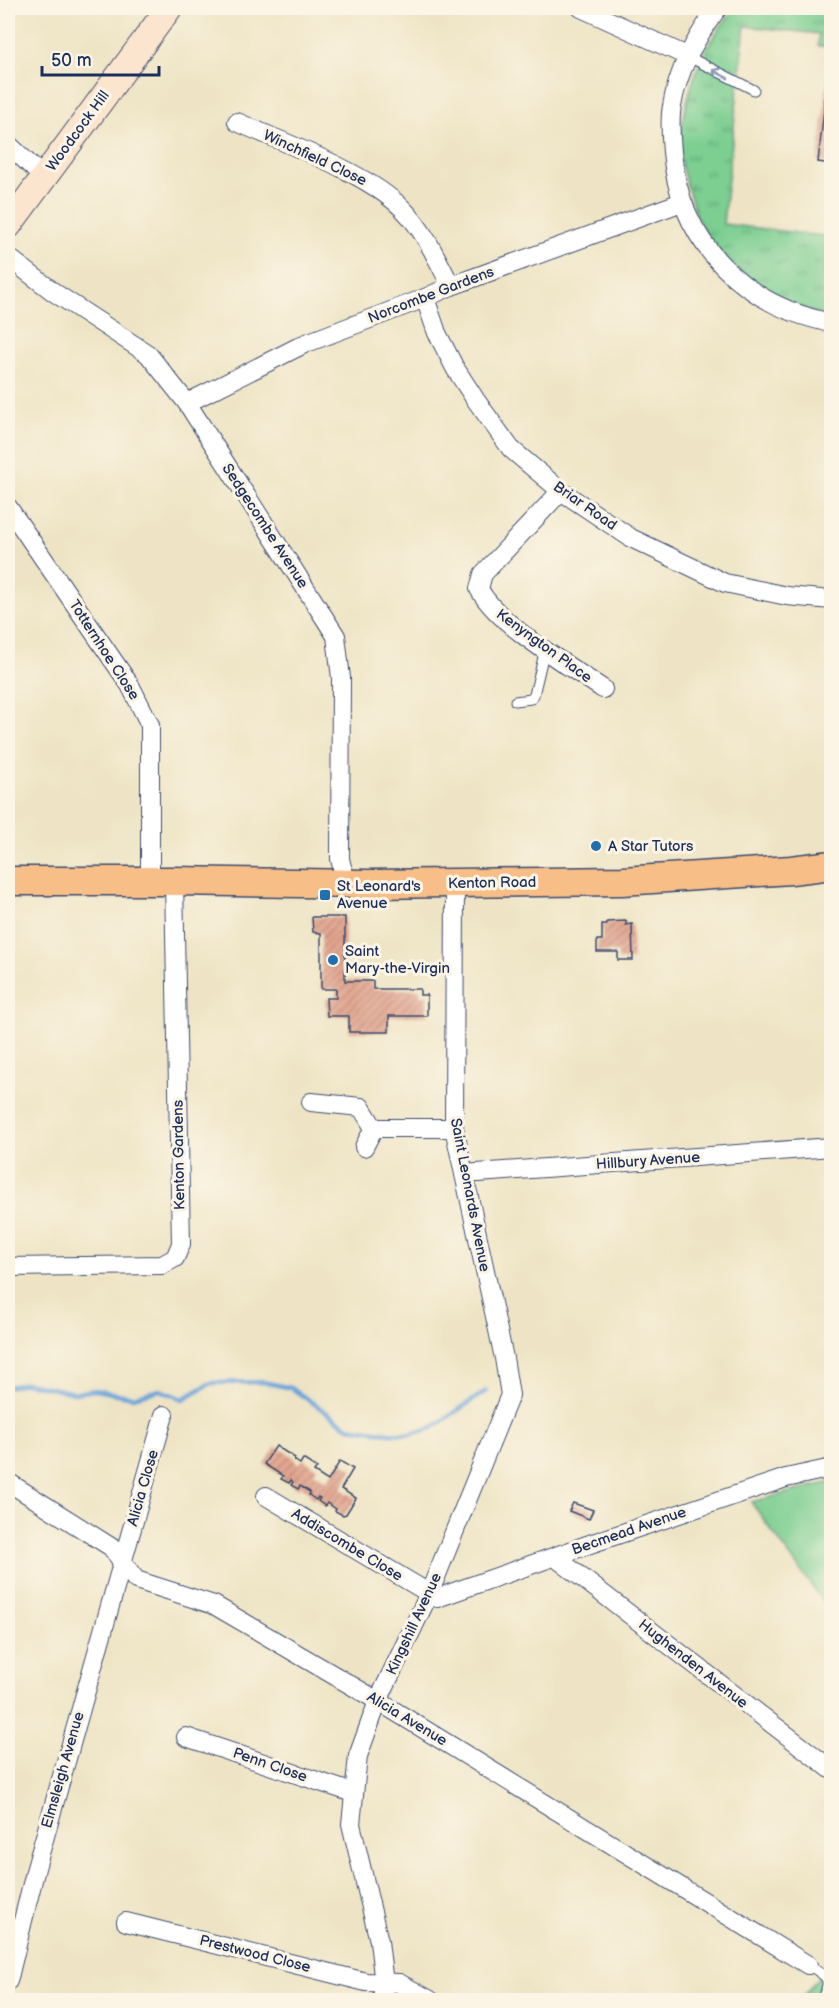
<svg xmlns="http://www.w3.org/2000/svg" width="839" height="2008" viewBox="0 0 839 2008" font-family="'Balsamiq Sans',sans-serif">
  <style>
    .grass { fill: url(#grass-tufts); stroke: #4b7e78; stroke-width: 1.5 }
    .park { fill: #7bce91; stroke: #4b7e78; stroke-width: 1.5 }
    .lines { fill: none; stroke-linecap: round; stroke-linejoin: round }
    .stream { stroke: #6ca4da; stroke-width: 4.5 }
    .building { fill: url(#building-hatch) }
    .lane-casing { stroke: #3b4a6d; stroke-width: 11 }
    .street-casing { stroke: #3b4a6d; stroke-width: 20 }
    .secondary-casing { stroke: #3b4a6d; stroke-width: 28 }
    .primary-casing { stroke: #3b4a6d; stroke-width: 31 }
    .lane { stroke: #fff; stroke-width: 9 }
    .street { stroke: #fff; stroke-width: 18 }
    .secondary { stroke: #fce5cf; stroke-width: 26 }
    .primary { stroke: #f7be88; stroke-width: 28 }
    .oneway { stroke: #8d97ae }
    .poi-dot { fill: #1f6fb2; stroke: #fcf5e5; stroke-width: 2 }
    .labels { text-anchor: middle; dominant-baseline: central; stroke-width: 6; stroke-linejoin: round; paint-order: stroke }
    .street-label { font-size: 15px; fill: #1b2f5e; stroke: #fcf5e5 }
    .poi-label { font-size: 15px; fill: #1b2f5e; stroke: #fcf5e5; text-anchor: start }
  </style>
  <defs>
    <pattern id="grass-tufts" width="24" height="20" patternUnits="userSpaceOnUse" patternTransform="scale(1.5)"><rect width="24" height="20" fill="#7bce91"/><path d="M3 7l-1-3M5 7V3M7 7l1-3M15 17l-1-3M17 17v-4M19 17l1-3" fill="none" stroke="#64a87a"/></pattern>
    <pattern id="building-hatch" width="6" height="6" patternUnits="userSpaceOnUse" patternTransform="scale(1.5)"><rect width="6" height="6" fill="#e09f88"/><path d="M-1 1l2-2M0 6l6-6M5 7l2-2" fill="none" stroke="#b58272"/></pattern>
  </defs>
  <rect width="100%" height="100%" fill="#fcf5e5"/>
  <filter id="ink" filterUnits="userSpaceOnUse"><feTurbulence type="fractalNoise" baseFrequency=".0167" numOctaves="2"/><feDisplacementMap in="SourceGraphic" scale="12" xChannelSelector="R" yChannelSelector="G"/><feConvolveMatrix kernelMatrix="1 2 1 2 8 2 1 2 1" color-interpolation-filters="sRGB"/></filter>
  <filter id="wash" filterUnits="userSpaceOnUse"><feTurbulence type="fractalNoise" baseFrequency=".008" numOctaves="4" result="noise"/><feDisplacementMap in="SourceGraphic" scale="24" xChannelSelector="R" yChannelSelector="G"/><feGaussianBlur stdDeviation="1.35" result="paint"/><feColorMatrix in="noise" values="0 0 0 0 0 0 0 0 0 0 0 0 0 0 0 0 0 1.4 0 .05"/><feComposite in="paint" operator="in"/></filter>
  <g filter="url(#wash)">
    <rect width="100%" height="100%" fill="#eee4c5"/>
    <path class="grass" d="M738,8H831V47L818,46L819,34L745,26L723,224L831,237V315C824,314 816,314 809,311C769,298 720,261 700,223C695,214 693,203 689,193C684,178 679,160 680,144C680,126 686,108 690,90C698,61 715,27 738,8Z"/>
    <g class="park">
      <polygon points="831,1482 832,1482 831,1613 751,1502"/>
      <polygon points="831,1961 831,2000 800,2000"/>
    </g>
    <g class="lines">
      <polyline class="stream" points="8,1387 26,1383 75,1393 95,1390 133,1397 160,1390 183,1399 211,1383 263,1382 291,1388 348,1427 389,1433 410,1434 432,1428 486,1391"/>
    </g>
    <g id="blocks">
      <g class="building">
        <polygon points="830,57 832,57 832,164 818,162"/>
        <polygon points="312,917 345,917 345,981 373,981 373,989 420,989 420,995 427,995 427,1016 389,1016 389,1032 349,1032 349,1016 327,1016 326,998 336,998 336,989 321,989 321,933 313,932"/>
        <polygon points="626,921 626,925 632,924 633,960 618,960 618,952 597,952 597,940 602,940 602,925 607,925 607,922"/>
        <polygon points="276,1446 295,1458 294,1460 300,1464 303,1459 317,1468 314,1472 328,1481 340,1461 353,1469 341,1489 356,1498 346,1514 343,1515 335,1511 336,1509 327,1503 325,1506 318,1501 320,1498 318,1497 316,1500 309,1495 310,1492 300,1486 298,1489 291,1485 293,1482 291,1480 289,1483 281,1479 283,1476 264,1464"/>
        <polygon points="573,1503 593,1510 589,1519 569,1511"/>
      </g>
    </g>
  </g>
  <g filter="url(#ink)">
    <use href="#blocks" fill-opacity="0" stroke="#3b4a6d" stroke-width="1.5"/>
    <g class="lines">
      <g class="lane-casing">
        <g id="lane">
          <polyline points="687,56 754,90"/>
          <polyline points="515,701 531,699 534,695 545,649"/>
          <path d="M808,1965C827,1977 833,1978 821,2000"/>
        </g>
      </g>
      <g class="street-casing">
        <g id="street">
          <polyline points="581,8 687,56"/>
          <path d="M718,8C696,37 678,69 672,106C669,121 671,137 672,152C680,243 744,306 832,323"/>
          <path d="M237,122C286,144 365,171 403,209C424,230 437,259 451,286"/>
          <polyline points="8,144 44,178"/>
          <polyline points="8,257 55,293 148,354 187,403 336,636 341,678 340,859 346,883"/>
          <polyline points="425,298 437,333 455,368 475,399 511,449 561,491 631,538 725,583 787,596 832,600"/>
          <polyline points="187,403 304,344 425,298 451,286 682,202"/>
          <path d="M561,491L483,574L479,589C499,626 568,665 603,689"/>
          <polyline points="8,507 130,685 150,725 150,881"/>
          <polyline points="311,1102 361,1107 374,1128 364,1147"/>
          <polyline points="374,1128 454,1128"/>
          <polyline points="464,1174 832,1147"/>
          <polyline points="8,1267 162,1265 175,1258 181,1244 174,881"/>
          <polyline points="8,1482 111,1547 136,1580 214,1605 378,1701 808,1965"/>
          <polyline points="266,1496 437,1598 587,1545 786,1478 832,1468"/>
          <polyline points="555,1557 832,1770"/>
          <polyline points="186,1737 353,1793"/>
          <polyline points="126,1922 366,1982 399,1983 430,2000"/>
          <polyline points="8,1981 36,1868 164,1415"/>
          <polyline points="382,2000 384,1984 379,1941 351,1824 358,1756 378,1701 429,1594 510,1395 504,1358 454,1128 455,884"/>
        </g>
      </g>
      <g class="secondary-casing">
        <polyline id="secondary" points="8,226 169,8"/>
      </g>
      <g class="primary-casing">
        <polyline id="primary" points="8,881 174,881 368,884 622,881 791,870 832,865"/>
      </g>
      <use href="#lane" class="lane"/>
      <use href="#street" class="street"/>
      <use href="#secondary" class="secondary"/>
      <use href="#primary" class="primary"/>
    </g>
    <defs><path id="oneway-shaft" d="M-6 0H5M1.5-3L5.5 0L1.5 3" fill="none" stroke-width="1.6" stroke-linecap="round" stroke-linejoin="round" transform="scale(1.5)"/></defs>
    <use class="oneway" href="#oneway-shaft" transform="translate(720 74) rotate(-152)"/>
  </g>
  <g class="poi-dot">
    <circle cx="596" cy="846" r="6"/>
    <rect x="319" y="889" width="12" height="12" rx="3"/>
    <circle cx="333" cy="960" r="6"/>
  </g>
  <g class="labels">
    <g class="street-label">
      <text transform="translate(78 131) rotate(-54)">Woodcock Hill</text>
      <text transform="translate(315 158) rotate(25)">Winchfield Close</text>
      <text transform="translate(431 295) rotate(-21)">Norcombe Gardens</text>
      <text transform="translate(585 506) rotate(35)">Briar Road</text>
      <text transform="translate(265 526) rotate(57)">Sedgecombe Avenue</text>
      <text transform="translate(544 646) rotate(36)">Kenyngton Place</text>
      <text transform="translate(104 650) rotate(57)">Totternhoe Close</text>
      <text transform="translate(492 883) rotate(-1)">Kenton Road</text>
      <text transform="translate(179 1155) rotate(-91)">Kenton Gardens</text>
      <text transform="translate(648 1161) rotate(-4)">Hillbury Avenue</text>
      <text transform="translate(470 1195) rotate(79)">Saint Leonards Avenue</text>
      <text transform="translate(143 1488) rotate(-74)">Alicia Close</text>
      <text transform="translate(629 1531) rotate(-19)">Becmead Avenue</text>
      <text transform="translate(347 1545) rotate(31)">Addiscombe Close</text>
      <text transform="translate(414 1624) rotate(-65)">Kingshill Avenue</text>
      <text transform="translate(693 1664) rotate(38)">Hughenden Avenue</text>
      <text transform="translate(407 1719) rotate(31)">Alicia Avenue</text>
      <text transform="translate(270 1765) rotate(19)">Penn Close</text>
      <text transform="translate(63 1770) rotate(-74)">Elmsleigh Avenue</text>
      <text transform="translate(255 1954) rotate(14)">Prestwood Close</text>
    </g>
    <g class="poi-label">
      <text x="608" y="846">A Star Tutors</text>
      <text x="337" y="886">St Leonard's<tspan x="337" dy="17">Avenue</tspan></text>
      <text x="345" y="951">Saint<tspan x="345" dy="17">Mary-the-Virgin</tspan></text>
    </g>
  </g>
  <rect width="839" height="2008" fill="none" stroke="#fcf5e5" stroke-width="30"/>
  <path d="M42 66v9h117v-9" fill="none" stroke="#1b2f5e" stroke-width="3"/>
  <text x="51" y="66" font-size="18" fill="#1b2f5e" stroke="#fcf5e5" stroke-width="4.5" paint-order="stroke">50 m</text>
</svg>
